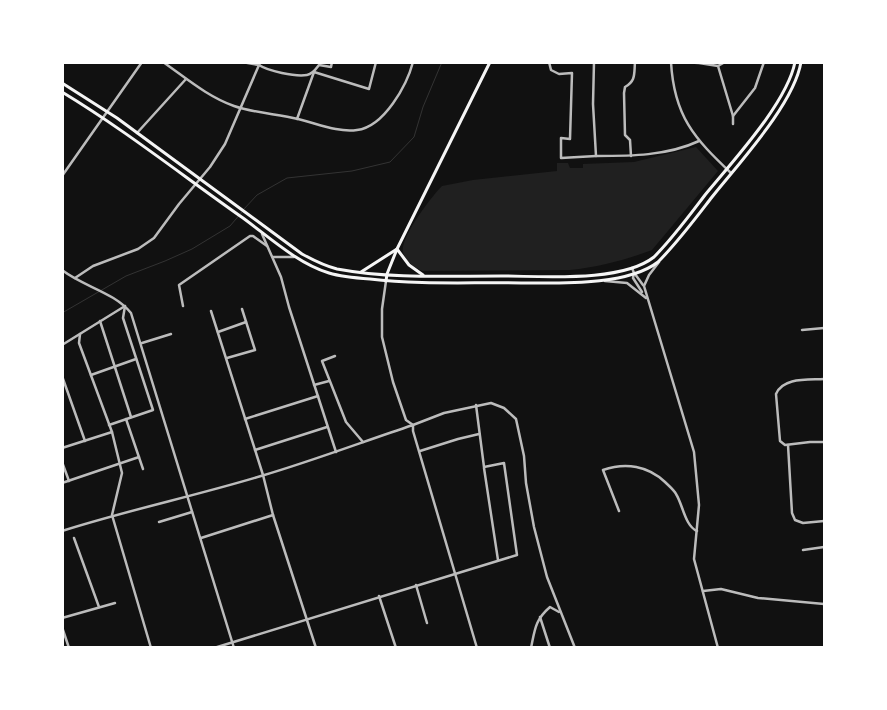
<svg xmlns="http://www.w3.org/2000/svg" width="887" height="710" viewBox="0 0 887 710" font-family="'Roboto Serif',serif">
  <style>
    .green { fill: #202020 }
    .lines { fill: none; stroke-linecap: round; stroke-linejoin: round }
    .stream { stroke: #333; stroke-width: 1 }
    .minor { stroke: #bcbcbc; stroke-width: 2.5 }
    .secondary { stroke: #f5f5f5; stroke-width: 3 }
  </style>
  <rect width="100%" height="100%" fill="#111"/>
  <path class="green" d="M696,147L718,171L652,250C626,260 598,267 570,270L422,271C414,267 406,262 403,252C400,238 431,197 442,186L473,180L557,171V163H568L570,168H583V164L634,162Z"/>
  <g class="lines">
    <g class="stream">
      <polyline points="244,209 257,195 287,178 352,171 390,162 414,137 423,107 442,62"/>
      <polyline points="62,313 126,276 165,261 192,249 230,226 242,212"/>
    </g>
    <g class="minor">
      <path d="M163,62C186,78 208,97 234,106C254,113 277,114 298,119C316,123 338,133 357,130C384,127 407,85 413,62"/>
      <polyline points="242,62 259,65 260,62"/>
      <polyline points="549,62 551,70 559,74 572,73 570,139 561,138 561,158 596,156"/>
      <path d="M594,62L593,104L596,156C630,156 667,156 699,141"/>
      <path d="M671,62C674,116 694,138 731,173"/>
      <polyline points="681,62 699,63 718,66 733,116 733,124"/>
      <polyline points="718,66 725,62"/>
      <polyline points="733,116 755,88 764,62"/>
      <polyline points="297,119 314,72 369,89 376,62"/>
      <polyline points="137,133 186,79"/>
      <path d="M631,156L630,140L625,135L624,93L625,87C636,81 634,74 635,62"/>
      <polyline points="62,176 142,62"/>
      <polyline points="262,234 281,277 289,307 336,452"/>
      <polyline points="273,257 294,257"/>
      <polyline points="659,262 649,275 644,286 694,452 699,505 694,559 718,648"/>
      <polyline points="632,268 634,273 633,278 642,292"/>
      <path d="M62,270C84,287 114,292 131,313L234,648"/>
      <polyline points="635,274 643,285"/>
      <path d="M75,278L93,266L138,249L154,238L179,204L210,167L225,144L259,65C268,71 295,77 307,75C313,74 316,69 319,65L331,67L332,62"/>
      <polyline points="386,281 382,309 382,337 393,382 406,420 413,425 444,413 491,403 504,408 516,419 524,456 526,483 534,527 547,577 575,648"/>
      <polyline points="605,281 627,283 646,298"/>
      <polyline points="183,306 179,285 250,236 253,236 267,246"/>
      <polyline points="211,311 263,475 273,515 316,648"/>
      <polyline points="100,321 131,417"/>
      <polyline points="802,330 824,328"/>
      <polyline points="218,332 246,322"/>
      <polyline points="80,334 79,343 112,432 122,473 112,515 151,648"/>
      <polyline points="142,343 171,334"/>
      <polyline points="62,345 125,306"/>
      <polyline points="335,356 322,361 346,422 363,442"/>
      <polyline points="227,358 255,350 242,309"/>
      <polyline points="91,375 136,359"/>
      <polyline points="62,376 85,441"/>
      <path d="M824,379C808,380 783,377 776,394L780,441L785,445L810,442H824"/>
      <polyline points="314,385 329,381"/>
      <polyline points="126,419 143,469"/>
      <polyline points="245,419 318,396"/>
      <polyline points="109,425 153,410 123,318 125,306"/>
      <polyline points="788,445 792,513 795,520 803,523 824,521"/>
      <polyline points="62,448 112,432"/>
      <polyline points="255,450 327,427"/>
      <polyline points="420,451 458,439 479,434"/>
      <polyline points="62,462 69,481"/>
      <polyline points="484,468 498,560"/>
      <polyline points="62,483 139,457"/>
      <path d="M619,511L603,470C626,462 648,466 665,482C669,486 674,490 676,494C683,505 685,526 697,531"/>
      <polyline points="159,522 192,512"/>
      <path d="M62,531C128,510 195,496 261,476C312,461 362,442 413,425V431L477,648"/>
      <polyline points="74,538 99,607"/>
      <polyline points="201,538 273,515"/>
      <polyline points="803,550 824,547"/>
      <polyline points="416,585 427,623"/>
      <polyline points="703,591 721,589 758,598 824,604"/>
      <polyline points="379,596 396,648"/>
      <polyline points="540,617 550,648"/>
      <polyline points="62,618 115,603"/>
      <polyline points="62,627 69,648"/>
      <polyline points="214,648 517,555 504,463 484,467 476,405"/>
      <path d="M531,648C535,629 535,620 550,607L559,612"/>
    </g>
    <g class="secondary">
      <path d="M62,83L117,118L302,254C313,260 325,266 337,269C391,279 446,276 501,276C542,276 621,283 654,257C673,238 689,216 705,195C732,162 787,103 795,62"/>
      <path d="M62,92C125,130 183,176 243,218C269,237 297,263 329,273C342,277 356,278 370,279C420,285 471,282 521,283C559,283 627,286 658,262C678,242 695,219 712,197C739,163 794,104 801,62"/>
      <polyline points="361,272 397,249 409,265 423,275"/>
      <polyline points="386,281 387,274 397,249 490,62"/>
    </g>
  </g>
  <rect width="887" height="710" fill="none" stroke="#ffffff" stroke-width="128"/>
</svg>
